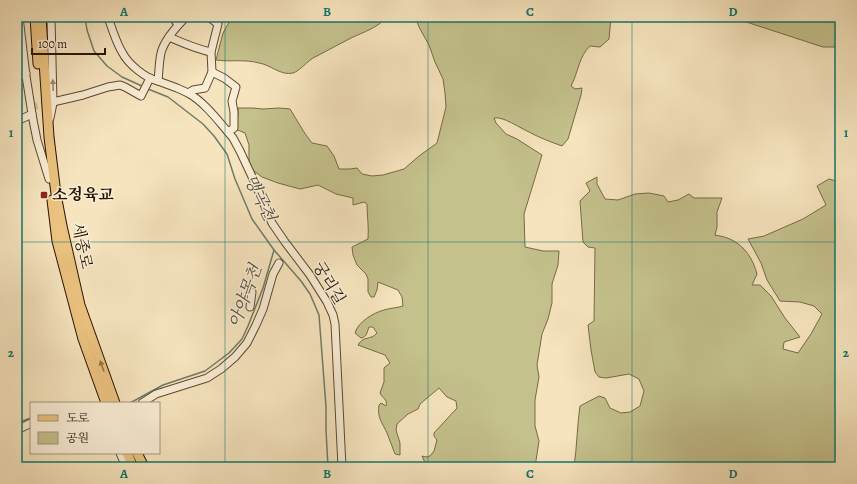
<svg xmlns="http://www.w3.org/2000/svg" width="857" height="484" viewBox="0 0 857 484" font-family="Alegreya,'Noto Serif KR',serif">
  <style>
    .green { fill: #c4c18c; stroke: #766a46 }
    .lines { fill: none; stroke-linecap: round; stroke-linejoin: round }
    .stream { stroke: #6e7b68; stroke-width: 1.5 }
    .minor-tunnel { stroke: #d7c5a2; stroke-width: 7; stroke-dasharray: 7 3.5; stroke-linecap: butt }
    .minor-casing { stroke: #5b4830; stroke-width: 9 }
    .major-casing { stroke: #271401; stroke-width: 11 }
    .minor { stroke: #f9edd5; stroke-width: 7 }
    .major { stroke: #ebc27f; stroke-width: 9 }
    .oneway { fill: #9a8b76 }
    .oneway2 { fill: #937446 }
    .grid { fill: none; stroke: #0f766e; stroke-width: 1; stroke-opacity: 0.55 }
    .poi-dot { fill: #8f2418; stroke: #f9edd5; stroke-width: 1.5 }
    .labels { text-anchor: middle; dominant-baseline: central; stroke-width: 3; stroke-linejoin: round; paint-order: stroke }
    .poi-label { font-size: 16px; font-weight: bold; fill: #271401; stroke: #f9edd5; text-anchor: start }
    .street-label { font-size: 16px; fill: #271401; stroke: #f9edd5 }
    .water-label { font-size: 17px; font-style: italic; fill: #50503d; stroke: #f9edd5 }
    .neatline { fill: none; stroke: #0f766e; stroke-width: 1.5 }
    .grid-label { font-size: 13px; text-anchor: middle; font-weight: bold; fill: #0f766e }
  </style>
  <rect width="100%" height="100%" fill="#f6e4be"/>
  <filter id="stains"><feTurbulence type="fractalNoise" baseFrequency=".005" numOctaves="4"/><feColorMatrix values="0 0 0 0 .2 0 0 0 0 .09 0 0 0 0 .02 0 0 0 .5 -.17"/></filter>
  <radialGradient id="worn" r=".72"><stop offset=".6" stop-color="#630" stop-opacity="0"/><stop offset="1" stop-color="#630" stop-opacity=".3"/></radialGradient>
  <g class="green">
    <path d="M232,17H387C377,28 364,32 351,38C339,44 327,51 315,57C308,60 300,71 293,73C281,76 271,65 259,63C245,59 230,62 216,60L223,33Z"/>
    <path d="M415,17H611L609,39L600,47L590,46C579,56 578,73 571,86L575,89L582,88L581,95L568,139L562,146C551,142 540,138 529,132C520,128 503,116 494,118L496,123L506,134L517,139L542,155L524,214L525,247L543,251H559L558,265L552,284V303L548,319L542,334L537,365L539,377L535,400V426L539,441L535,467H427L422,456L426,457L430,456L434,451L437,440L434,436V433L457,408L456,401L447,397L439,388L420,404L418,409L408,414L397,424L396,430L400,443V455L395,454C392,447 390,440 387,433C382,422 377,418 379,405L381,403L386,406C388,399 382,398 380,393L384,382V368L390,363L385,355L358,345C364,335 370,341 377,333L373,327H369C367,332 367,337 361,338L355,333C358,322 373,313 384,310C390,308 397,308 403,306L402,297L398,290L378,282L377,290L374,297H371L368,292V279L366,274L357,265L353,255L352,247L368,239C369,227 367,216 367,204L364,202L353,205V198L336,194L318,185L300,189L278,183L262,177L254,171L249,165V145L245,133L235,129L238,115V108H253L263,109L279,108L290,109C297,120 303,132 312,143L327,146L334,156L339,169H350L357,168L362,174L372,176L383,175L404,169L419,156L437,143L446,107L445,93L443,79L435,62L429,45L420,29Z"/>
    <polygon points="734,17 839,17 840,20 840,47 823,47 734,18"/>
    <path d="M597,177V184L605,199L618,200L635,194L649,193L664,196L668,202L678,200L689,194L694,198H722L717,212V227L715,235C720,236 726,237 730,239C745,246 753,259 757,274L752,285H760L771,296L785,318L800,337L784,342L783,349L798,353L811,334L822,314L814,306L800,302L780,301L767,280L761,263L748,239L764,236L803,219L826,205L817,186L829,179L840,182V467H797L796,463L789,464L787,467H574C577,447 577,426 580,406L599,396L605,398L610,408L621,413L630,412L640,406L644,391L639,379L629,374L606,378L599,377L595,372L591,350L588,325L594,321L595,248L588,247L583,242L580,201L590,191L586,183Z"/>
  </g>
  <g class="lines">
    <g class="stream">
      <polyline points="85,17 87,30 94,51 107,66 122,77 142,86"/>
      <polyline points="148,89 168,97 203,124 214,136 227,154 235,179 252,219 274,250 301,281 310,294 319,315 326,407 326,430 328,467"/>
      <polyline points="130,403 163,385 205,371 229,353 242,339 248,326 263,288 274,250"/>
      <polyline points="17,423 31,418"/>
    </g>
    <polyline class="minor-tunnel" points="31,107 51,103"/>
    <g class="minor-casing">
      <g id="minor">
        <polyline points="19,17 26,76 33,120 37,140 49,179"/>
        <path d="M108,17C112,29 116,42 122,52C128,64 145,78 158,81C159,72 159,62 161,53C164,41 177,26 186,17"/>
        <polyline points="173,17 178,25"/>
        <path d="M169,37C183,43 196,49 211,52"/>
        <polyline points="17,77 26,73"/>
        <polyline points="158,81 177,88 188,93 193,90 205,88 212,72 211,52 218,24 210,18 210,17"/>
        <path d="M188,93C204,102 216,118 228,132L234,128V112L232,101L236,87L224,78L212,72"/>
        <polyline points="53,102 83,95 108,87 120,85 125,87 141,96 150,78"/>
        <polyline points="50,118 53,103 51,17"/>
        <polyline points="17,121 32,114"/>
        <polyline points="228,132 233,138 240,151 255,183 272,223 285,242 310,275 327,302 333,315 335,324 342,467"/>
        <polyline points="250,307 252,292"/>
        <polyline points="142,403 156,394 207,378 221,369 235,357 247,343 256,325 263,309 273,274 279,263"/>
        <polyline points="17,430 31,423"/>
        <polyline points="120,453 126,467"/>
      </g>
    </g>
    <g class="major-casing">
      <g id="major">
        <polyline points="35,17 38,64"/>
        <polyline points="41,17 49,137 56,194 62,226 80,305 115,403"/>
        <polyline points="52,200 57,241 83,339 106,403"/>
        <polyline points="127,453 133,467"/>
        <polyline points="137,453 144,467"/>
      </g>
    </g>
    <use href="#minor" class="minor"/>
    <use href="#major" class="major"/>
  </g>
  <defs><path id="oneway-solid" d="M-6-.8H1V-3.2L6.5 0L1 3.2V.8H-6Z"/></defs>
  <use class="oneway" href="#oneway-solid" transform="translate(53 85) rotate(-92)"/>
  <use class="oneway2" href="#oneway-solid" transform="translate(102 366) rotate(-110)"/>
  <path class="grid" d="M225,17V467M428,17V467M632,17V467M17,242H840"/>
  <rect class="poi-dot" x="40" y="191" width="8" height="8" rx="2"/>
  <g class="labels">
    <g class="poi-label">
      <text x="52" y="195">소정육교</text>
    </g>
    <g class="street-label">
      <text transform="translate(82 246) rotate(78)">세종로</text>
      <text transform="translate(329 283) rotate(59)">궁리길</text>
    </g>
    <g class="water-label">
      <text transform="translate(260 198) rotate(64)">맹곡천</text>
      <text transform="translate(245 296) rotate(-70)">아야목천</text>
    </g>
  </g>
  <rect width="857" height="484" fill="none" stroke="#f6e4be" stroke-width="44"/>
  <rect x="30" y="402" width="130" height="52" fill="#f9edd5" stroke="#a59680"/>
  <rect x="38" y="415" width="20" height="6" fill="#ebc27f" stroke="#a59680"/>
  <text x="66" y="422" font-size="12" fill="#271401">도로</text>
  <rect x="38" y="432" width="20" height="12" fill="#c4c18c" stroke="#a59680"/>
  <text x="66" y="442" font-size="12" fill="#271401">공원</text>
  <path d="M32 48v6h73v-6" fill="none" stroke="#271401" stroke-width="2"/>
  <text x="38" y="48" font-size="12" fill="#271401" stroke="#f9edd5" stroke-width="3" paint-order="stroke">100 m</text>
  <rect x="22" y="22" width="813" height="440" class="neatline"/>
  <g class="grid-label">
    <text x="124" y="16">A</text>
    <text x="327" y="16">B</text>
    <text x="530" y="16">C</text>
    <text x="733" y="16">D</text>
    <text x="11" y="137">1</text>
    <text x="846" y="137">1</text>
    <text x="11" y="357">2</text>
    <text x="846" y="357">2</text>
    <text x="124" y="478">A</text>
    <text x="327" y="478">B</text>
    <text x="530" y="478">C</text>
    <text x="733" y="478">D</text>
  </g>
  <rect width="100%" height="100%" filter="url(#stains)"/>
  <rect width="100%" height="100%" fill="url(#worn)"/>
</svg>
